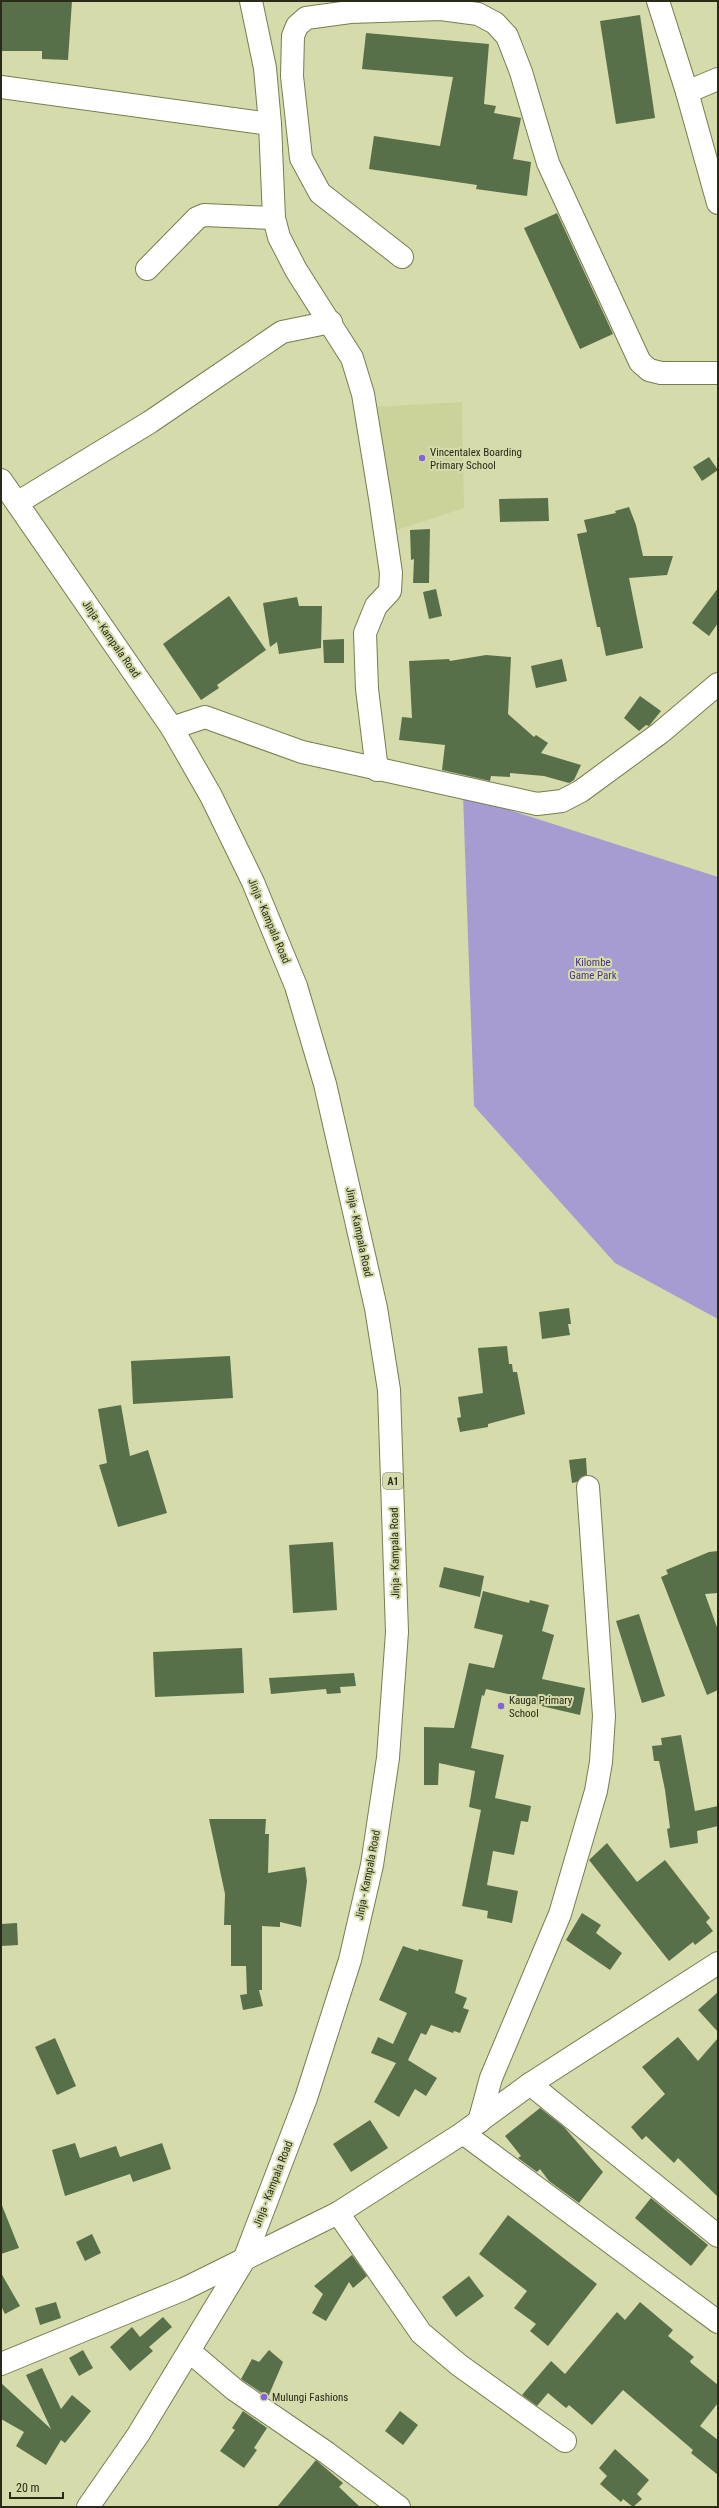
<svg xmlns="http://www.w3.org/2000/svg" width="719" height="2508" viewBox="0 0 719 2508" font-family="'Roboto Condensed',sans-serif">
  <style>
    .built { fill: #ccd39a }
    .green { fill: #a79cd1 }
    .building { fill: #587049 }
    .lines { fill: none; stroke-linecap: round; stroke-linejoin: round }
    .minor-casing { stroke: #787d50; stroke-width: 24 }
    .highway-casing { stroke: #787d50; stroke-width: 24 }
    .minor { stroke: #fff; stroke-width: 22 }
    .highway { stroke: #fff; stroke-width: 22 }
    .poi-dot { fill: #8762dd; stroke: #d5dbaa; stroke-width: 1.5 }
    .labels { text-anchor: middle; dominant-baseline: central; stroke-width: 4; stroke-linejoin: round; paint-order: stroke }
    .shield { fill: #d5dbaa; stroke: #5d6044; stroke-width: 1 }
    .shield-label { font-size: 10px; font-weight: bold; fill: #292b18 }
    .poi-label { font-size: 11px; fill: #292b18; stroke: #d5dbaa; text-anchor: start }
    .street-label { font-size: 11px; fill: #292b18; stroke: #d5dbaa }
    .park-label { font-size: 11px; fill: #4d3584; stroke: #d5dbaa }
  </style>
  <rect width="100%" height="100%" fill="#d5dbaa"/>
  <polygon class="built" points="462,402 464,508 394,531 372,407"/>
  <polygon class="green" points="463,795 718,877 718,1319 615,1263 474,1106"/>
  <g class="building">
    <polygon points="1,1 72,1 68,60 42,59 42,51 1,51"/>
    <polygon points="640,15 655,118 616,124 600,21"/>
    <polygon points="366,33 489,44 484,104 496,106 494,113 521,118 513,159 531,162 527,196 476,189 477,185 369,169 374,136 440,146 453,77 362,69"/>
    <polygon points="557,213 613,334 580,349 524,228"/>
    <polygon points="709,457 718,470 702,481 693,467"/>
    <polygon points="548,498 549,521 500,522 499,499"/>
    <polygon points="629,507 636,525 643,556 673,556 667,575 629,578 643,648 606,656 600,627 597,627 577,534 587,532 584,520 616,513 615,511"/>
    <polygon points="430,529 429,583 413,583 414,559 411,560 410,530"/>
    <polygon points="718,588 718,623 709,636 692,623"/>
    <polygon points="436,589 442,616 429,619 423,592"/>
    <polygon points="229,596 266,650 217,685 219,688 201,700 163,644"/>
    <polygon points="297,597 299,606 322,606 321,648 279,654 277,642 270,647 263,603"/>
    <polygon points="344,639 344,663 324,663 323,640"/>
    <polygon points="486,655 511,657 508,714 534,737 536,735 548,743 541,753 581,765 574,780 569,783 544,776 510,773 510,777 491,776 490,781 442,770 445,745 399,740 402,717 412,718 409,661 449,659 450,661"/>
    <polygon points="562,659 567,681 536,688 531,666"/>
    <polygon points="640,696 661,711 649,726 646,725 639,731 624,718"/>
    <polygon points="569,1308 571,1324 568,1324 570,1335 542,1339 539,1312"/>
    <polygon points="507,1346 509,1364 512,1364 513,1372 517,1372 525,1414 488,1424 488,1427 460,1432 457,1418 461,1417 458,1397 483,1393 478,1348"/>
    <polygon points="230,1356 233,1398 133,1404 131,1361"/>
    <polygon points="121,1405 130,1456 148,1450 167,1513 118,1527 99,1465 107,1463 98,1409"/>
    <polygon points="586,1458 587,1475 581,1477 577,1482 572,1483 569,1460"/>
    <polygon points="333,1542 337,1610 293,1613 289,1545"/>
    <polygon points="718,1551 718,1593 705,1594 718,1630 718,1690 707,1695 661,1577 668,1574 666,1570 709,1552"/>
    <polygon points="444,1567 484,1576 480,1597 439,1587"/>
    <polygon points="483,1591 529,1603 530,1600 549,1605 542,1631 554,1635 542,1679 585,1688 580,1715 520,1701 521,1697 486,1689 484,1696 482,1695 471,1748 504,1755 495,1798 531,1806 528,1822 521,1821 514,1855 493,1851 487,1885 518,1891 512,1923 487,1918 488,1911 462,1906 481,1810 469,1807 475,1771 439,1763 438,1785 424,1785 424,1727 454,1728 469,1663 494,1668 503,1635 474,1628"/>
    <polygon points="639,1614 665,1696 642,1703 616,1621"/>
    <polygon points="242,1648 244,1693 155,1697 153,1652"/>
    <polygon points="354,1673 356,1686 340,1687 341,1693 327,1694 326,1689 271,1694 269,1678"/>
    <polygon points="681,1735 695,1811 718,1806 718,1826 697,1831 698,1843 670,1848 667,1829 670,1828 665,1790 659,1761 654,1761 652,1746 662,1745 661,1738"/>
    <polygon points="209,1819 266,1819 265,1834 269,1834 268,1873 305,1867 307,1881 301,1927 280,1922 280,1927 262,1926 262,1990 259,1990 263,2006 243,2010 240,1995 247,1994 246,1966 231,1966 231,1925 224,1925 225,1894"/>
    <polygon points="607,1843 637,1882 665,1860 710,1918 706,1922 713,1931 695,1945 693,1942 669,1961 589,1860"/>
    <polygon points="582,1913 601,1925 596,1933 622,1953 610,1970 566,1940"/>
    <polygon points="17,1923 18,1945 1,1946 1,1924"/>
    <polygon points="403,1946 418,1951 419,1949 463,1960 455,1993 467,1998 463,2008 469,2010 460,2033 454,2031 453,2033 431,2025 426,2035 421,2033 408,2060 437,2078 426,2096 415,2089 399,2117 374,2102 396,2063 371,2053 378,2037 393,2044 407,2013 379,2000"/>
    <polygon points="718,1992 718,2032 698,2010"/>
    <polygon points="678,2037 698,2061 718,2038 718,2197 678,2158 674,2163 646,2136 642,2140 631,2127 665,2094 642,2067"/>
    <polygon points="55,2038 76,2086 57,2095 35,2047"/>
    <polygon points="540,2108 564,2127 603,2172 579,2203 549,2181 540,2169 537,2172 518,2158 521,2156 505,2136"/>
    <polygon points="370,2120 388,2148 351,2172 333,2144"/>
    <polygon points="75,2143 80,2158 116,2146 120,2157 162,2143 171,2169 133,2182 130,2174 65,2196 52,2150"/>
    <polygon points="651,2198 708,2245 691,2266 635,2218"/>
    <polygon points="1,2203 19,2248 1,2254"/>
    <polygon points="508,2215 597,2284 548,2346 530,2331 536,2324 514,2308 527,2291 479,2254"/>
    <polygon points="92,2234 101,2253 85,2261 76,2242"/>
    <polygon points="352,2255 367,2276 353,2288 349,2282 326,2321 312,2313 323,2294 314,2286"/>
    <polygon points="1,2273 20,2306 5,2314 1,2306"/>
    <polygon points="469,2276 484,2296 456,2317 442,2297"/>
    <polygon points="56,2302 61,2318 40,2325 35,2308"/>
    <polygon points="640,2302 673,2330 668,2336 694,2357 690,2361 691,2363 718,2385 718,2403 700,2426 718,2440 718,2475 691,2453 693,2450 623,2390 592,2425 569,2405 566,2408 548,2393 537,2406 522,2395 551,2361 565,2374 617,2312 625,2320"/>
    <polygon points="163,2317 172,2327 149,2347 153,2351 130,2371 110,2347 132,2327 140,2337"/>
    <polygon points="83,2350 93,2368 79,2376 69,2358"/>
    <polygon points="269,2350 283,2362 268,2397 241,2379 252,2359 259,2362"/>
    <polygon points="42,2368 61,2409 72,2395 91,2411 65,2443 61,2440 46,2465 16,2446 24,2432 1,2419 1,2383 51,2429 26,2375"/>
    <polygon points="243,2411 267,2428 254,2448 257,2450 244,2468 220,2451 235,2430 232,2428"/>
    <polygon points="400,2411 418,2425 403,2445 385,2431"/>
    <polygon points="615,2449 649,2480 637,2494 642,2499 633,2507 623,2499 621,2502 600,2484 607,2476 599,2468"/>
    <polygon points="316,2460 343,2483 339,2487 360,2507 277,2507"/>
  </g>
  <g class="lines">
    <g class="minor-casing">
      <g id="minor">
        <polyline points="251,1 265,68 270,124 274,218 279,237 296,270 352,358 363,394 380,498 391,573 390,591 376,606 365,633 367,689 377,770"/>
        <polyline points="658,1 687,92 718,203"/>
        <polyline points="1,87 270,124"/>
        <polyline points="687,92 718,79"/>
        <polyline points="402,257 320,193 301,158 292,76 293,36 297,26 306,18 350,12 441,9 478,14 495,23 507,36 521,72 548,163 640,362 649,370 661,373 718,373"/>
        <polyline points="147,269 197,218 204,215 274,218"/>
        <polyline points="17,503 150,422 282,332 331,322"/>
        <polyline points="172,728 205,717 302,752 537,804 562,801 581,791 660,733 718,684"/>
        <polyline points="530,2084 718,2236"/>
        <polyline points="479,2122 491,2078 560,1914 596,1791 601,1762 604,1716 588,1487"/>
        <polyline points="463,2133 718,2322"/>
        <polyline points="338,2213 421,2333 459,2365 565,2441"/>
        <polyline points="189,2351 235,2390 327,2453 399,2507"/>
        <polyline points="1,2364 184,2289 338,2213 463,2133 530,2084 718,1963"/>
      </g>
    </g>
    <g class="highway-casing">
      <polyline id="highway" points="1,480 172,728 211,796 253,882 296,986 325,1084 376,1308 389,1390 397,1632 388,1758 372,1865 350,1960 306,2098 244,2260 138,2435 88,2507"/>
    </g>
    <use href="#minor" class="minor"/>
    <use href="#highway" class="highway"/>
  </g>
  <g class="poi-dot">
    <circle cx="422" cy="458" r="4"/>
    <circle cx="501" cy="1706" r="4"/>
    <circle cx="264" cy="2397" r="4"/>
  </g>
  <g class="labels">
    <rect class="shield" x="383" y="1473" width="20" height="16" rx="3"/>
    <g class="shield-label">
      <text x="393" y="1481">A1</text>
    </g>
    <g class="poi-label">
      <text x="430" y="452">Vincentalex Boarding<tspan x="430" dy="13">Primary School</tspan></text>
      <text x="509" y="1700">Kauga Primary<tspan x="509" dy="13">School</tspan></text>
      <text x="272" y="2397">Mulungi Fashions</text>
    </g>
    <g class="street-label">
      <text transform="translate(111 639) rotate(55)">Jinja - Kampala Road</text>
      <text transform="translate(269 921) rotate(67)">Jinja - Kampala Road</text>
      <text transform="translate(359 1232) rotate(78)">Jinja - Kampala Road</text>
      <text transform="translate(395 1553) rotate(-91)">Jinja - Kampala Road</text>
      <text transform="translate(368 1875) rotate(-79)">Jinja - Kampala Road</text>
      <text transform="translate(273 2184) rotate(-69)">Jinja - Kampala Road</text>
    </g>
    <g class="park-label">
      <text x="593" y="962">Kilombe<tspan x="593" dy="13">Game Park</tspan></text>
    </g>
  </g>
  <rect width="719" height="2508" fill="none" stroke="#292b18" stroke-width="4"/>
  <path d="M10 2492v6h53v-6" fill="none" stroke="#292b18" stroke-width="2"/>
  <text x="16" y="2492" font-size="12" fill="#292b18" stroke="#d5dbaa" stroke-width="3" paint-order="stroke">20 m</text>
</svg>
